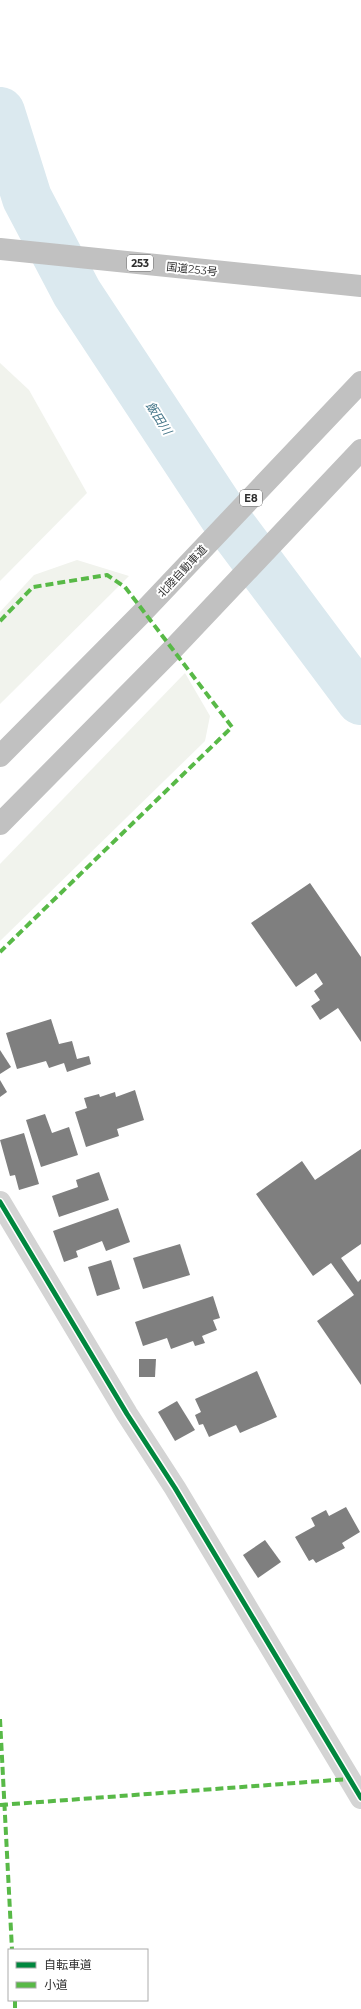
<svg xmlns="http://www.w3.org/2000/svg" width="361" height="2009" viewBox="0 0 361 2009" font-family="Montserrat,'Noto Sans JP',sans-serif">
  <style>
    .green { fill: #f1f3ed }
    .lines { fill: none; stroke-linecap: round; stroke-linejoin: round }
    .river { stroke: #dbe9ef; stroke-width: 50 }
    .building { fill: #7f7f7f }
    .minor { stroke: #d4d4d4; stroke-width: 22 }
    .highway { stroke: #c1c1c1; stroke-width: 22 }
    .quiet { stroke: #58b947; stroke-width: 4; stroke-dasharray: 8 4; stroke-linecap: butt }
    .cycleway-casing { stroke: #fff; stroke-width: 8 }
    .cycleway { stroke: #00873e; stroke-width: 5 }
    .labels { text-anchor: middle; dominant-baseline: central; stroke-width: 4; stroke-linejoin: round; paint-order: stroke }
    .shield { fill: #fff; stroke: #6d6d6d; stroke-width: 1 }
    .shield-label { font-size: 10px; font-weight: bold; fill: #2f2f2f }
    .street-label { font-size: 11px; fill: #2f2f2f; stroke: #fff }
    .water-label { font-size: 12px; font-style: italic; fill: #457689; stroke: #fff }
  </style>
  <rect width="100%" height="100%" fill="#fff"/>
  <g class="green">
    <polygon points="0,363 29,390 87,493 0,581"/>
    <polygon points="77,560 129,576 0,704 0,612 34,575"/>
    <polygon points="185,673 210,716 205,741 0,941 0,864"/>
  </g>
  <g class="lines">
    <polyline class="river" points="0,112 27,198 77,293 228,522 361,700"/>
  </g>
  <g class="building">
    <polygon points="310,883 361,957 361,1042 338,1008 320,1020 311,1006 320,1000 314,991 323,984 316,973 296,987 251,923"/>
    <polygon points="51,1019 59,1044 72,1041 77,1059 89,1056 91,1064 67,1072 64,1063 49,1068 46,1061 17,1069 6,1033"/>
    <polygon points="0,1050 11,1067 0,1074"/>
    <polygon points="0,1080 7,1092 0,1097"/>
    <polygon points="135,1090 144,1120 117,1129 119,1136 86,1147 75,1112 87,1108 84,1098 99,1094 100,1097 115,1092 116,1097"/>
    <polygon points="45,1114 52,1133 69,1127 78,1155 41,1167 26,1120"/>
    <polygon points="24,1133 39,1184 19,1190 15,1175 10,1176 0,1140"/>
    <polygon points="361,1149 361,1244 341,1258 358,1282 361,1279 361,1385 317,1321 354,1295 331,1263 313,1276 256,1194 302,1161 315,1180"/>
    <polygon points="99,1172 109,1200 59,1217 52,1196 78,1187 76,1180"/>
    <polygon points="118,1208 130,1242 106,1251 102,1241 76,1251 78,1257 64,1262 53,1231"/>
    <polygon points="180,1244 190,1275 143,1289 133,1258"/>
    <polygon points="111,1260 120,1289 97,1296 88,1267"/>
    <polygon points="213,1296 220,1318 213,1320 217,1330 202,1336 205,1343 195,1346 193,1341 171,1349 167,1338 143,1346 135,1322"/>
    <polygon points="139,1359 156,1359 155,1377 139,1377"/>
    <polygon points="257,1371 277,1417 240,1433 236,1425 209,1437 203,1424 199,1425 195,1415 201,1412 195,1399"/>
    <polygon points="177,1401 195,1430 175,1441 158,1412"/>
    <polygon points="346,1507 360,1532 342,1543 345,1548 316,1563 313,1559 309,1561 295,1537 315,1526 311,1518 326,1510 329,1516"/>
    <polygon points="265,1540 281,1562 258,1578 243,1555"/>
  </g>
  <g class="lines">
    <polyline class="minor" points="0,1202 127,1414 175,1488 361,1798"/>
    <g class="highway">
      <polyline points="0,249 361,286"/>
      <polyline points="0,756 141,614 361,382"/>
      <polyline points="0,824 170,652 361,450"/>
    </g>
    <g class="quiet">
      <polyline points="0,621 33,587 107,575 125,587 232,727 0,952"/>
      <polyline points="0,1719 12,1950"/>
      <polyline points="0,1805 349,1779"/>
      <polyline points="15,2000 15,2009"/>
    </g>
    <g class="cycleway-casing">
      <polyline id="cycleway" points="0,1202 127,1414 175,1488 361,1798"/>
    </g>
    <use href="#cycleway" class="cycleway"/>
  </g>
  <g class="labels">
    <g class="shield">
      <rect x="127" y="255" width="26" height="16" rx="3"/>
      <rect x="240" y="490" width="22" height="16" rx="3"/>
    </g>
    <g class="shield-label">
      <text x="140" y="263">253</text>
      <text x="251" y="498">E8</text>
    </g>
    <g class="street-label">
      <text transform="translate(192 269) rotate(6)">国道253号</text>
      <text transform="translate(182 571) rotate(-47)">北陸自動車道</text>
    </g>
    <g class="water-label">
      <text transform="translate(159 418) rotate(57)">飯田川</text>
    </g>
  </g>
  <rect x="8" y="1949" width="140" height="52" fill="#ffffff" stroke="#acacac"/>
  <rect x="16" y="1962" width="20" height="6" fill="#00873e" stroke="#acacac"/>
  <text x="44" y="1969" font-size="12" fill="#2f2f2f">自転車道</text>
  <rect x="16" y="1982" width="20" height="6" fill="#58b947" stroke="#acacac"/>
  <text x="44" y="1989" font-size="12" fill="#2f2f2f">小道</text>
</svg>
